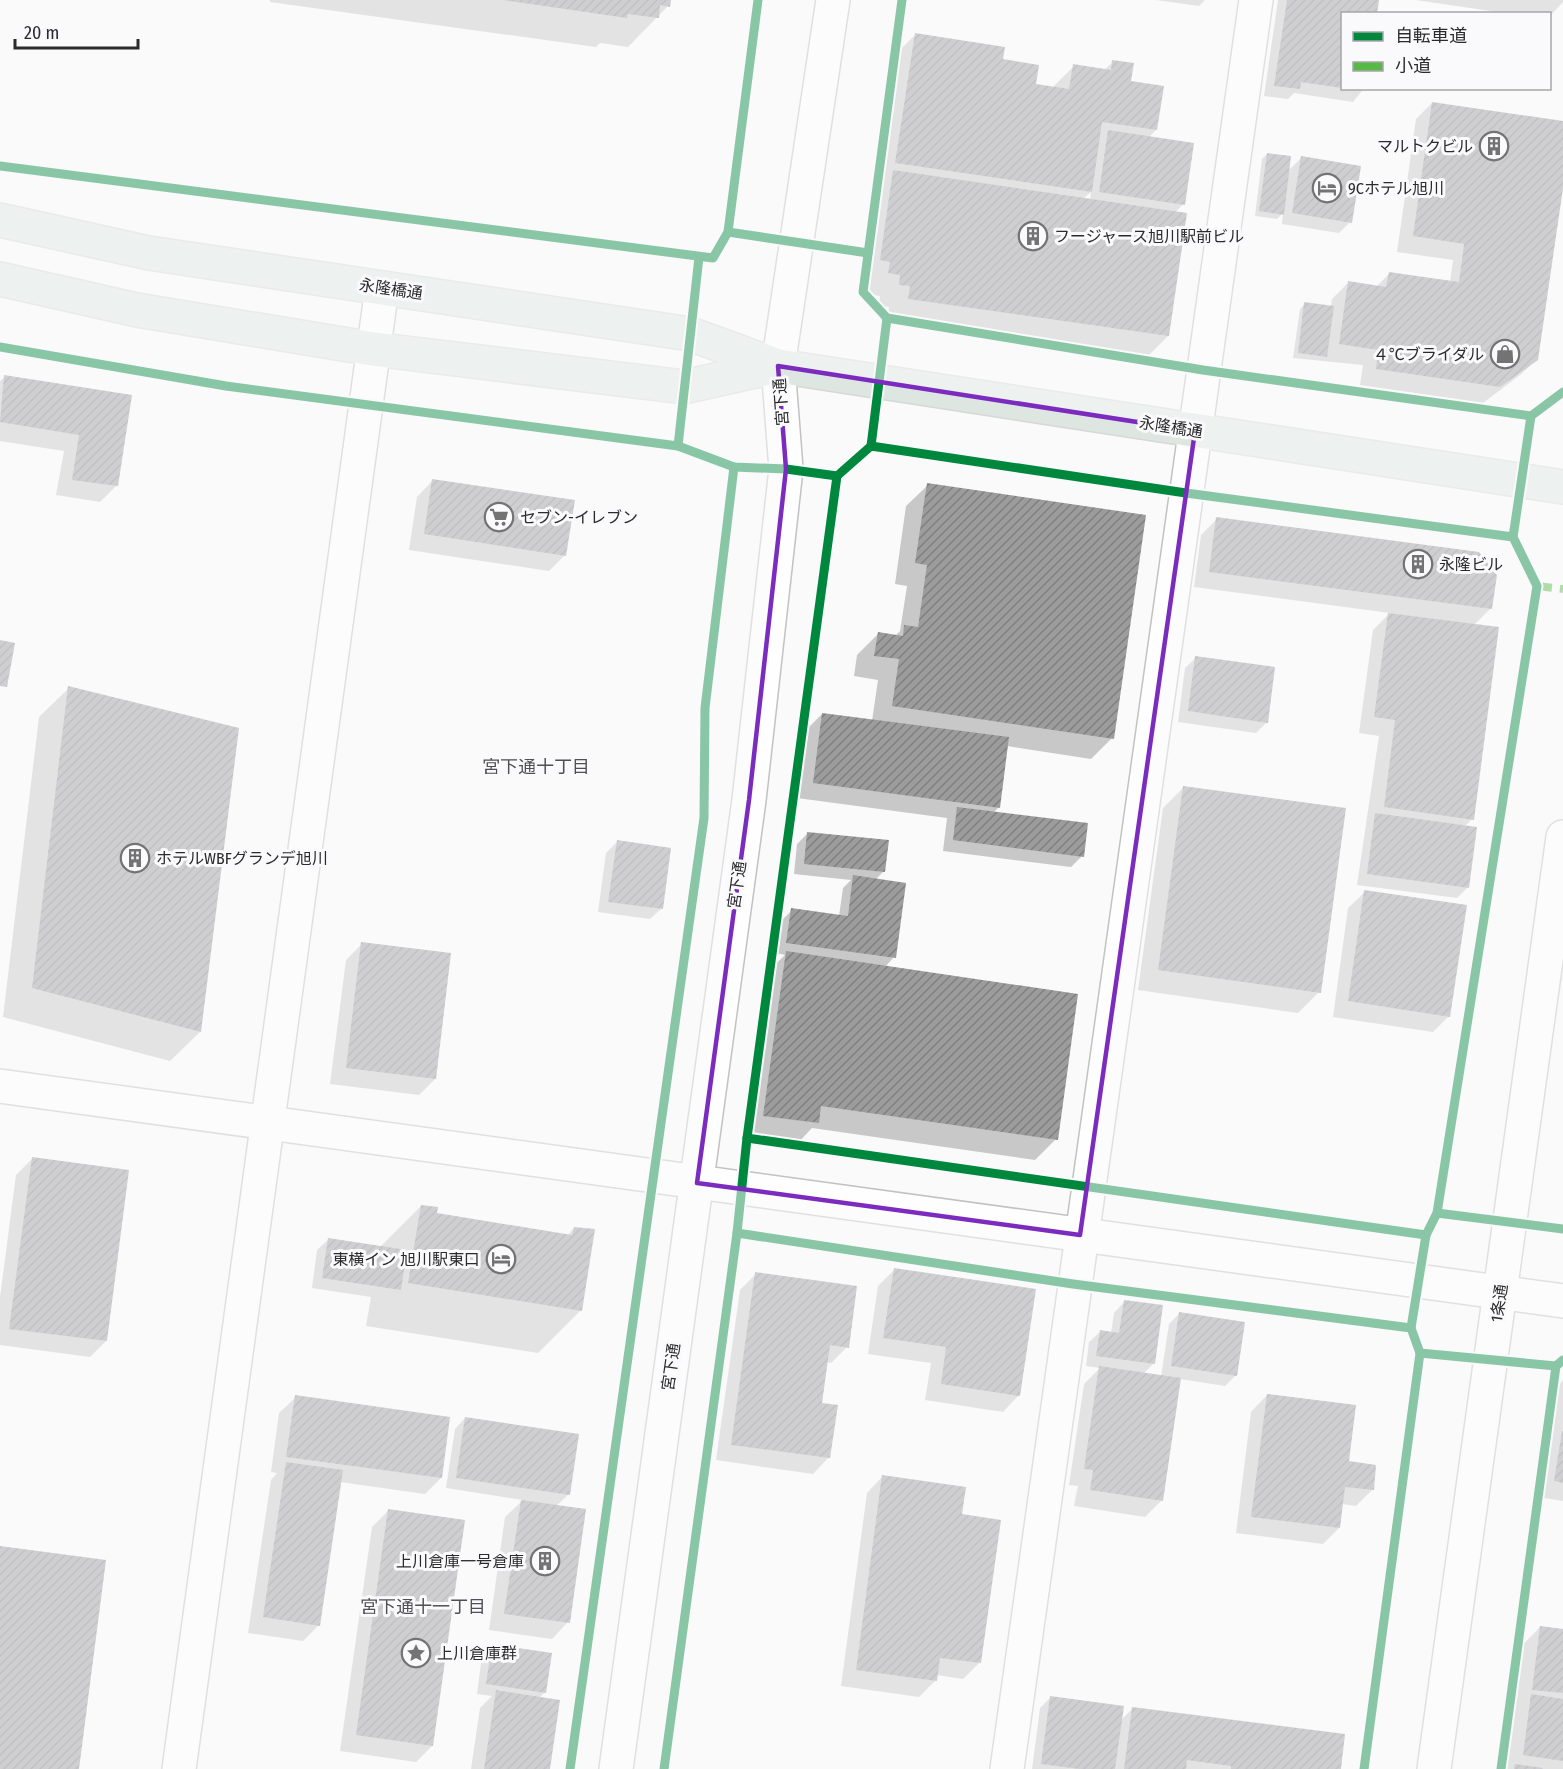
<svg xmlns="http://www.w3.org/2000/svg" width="1563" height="1769" viewBox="0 0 1563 1769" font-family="'Fira Sans Condensed','Noto Sans JP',sans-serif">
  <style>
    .shadow { fill: #0003; fill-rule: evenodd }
    .building { fill: url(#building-hatch) }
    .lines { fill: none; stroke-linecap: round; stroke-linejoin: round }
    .minor-casing { stroke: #c2c2c3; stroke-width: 36 }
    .tertiary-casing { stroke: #c2c2c3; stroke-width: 36 }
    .secondary-casing { stroke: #c2c2c3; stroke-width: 36 }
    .primary-casing { stroke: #d7d7d7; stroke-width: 36 }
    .minor { stroke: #fefefe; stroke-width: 33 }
    .tertiary { stroke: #fefefe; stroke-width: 33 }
    .secondary { stroke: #fefefe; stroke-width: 33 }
    .primary { stroke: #dee6e2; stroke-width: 33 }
    .quiet { stroke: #58b947; stroke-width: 8; stroke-dasharray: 15 8; stroke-linecap: butt }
    .cycleway-casing { stroke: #faf9fc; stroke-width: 13 }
    .cycleway { stroke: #00873e; stroke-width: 9 }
    .marked { fill: none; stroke: #7b2cbf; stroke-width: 4.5; stroke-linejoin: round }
    .labels { text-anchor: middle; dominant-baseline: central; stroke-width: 6; stroke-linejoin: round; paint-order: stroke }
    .poi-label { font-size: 16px; fill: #2b2b2c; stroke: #faf9fc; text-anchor: start }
    .street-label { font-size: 16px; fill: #2b2b2c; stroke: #faf9fc }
    .neighbourhood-label { font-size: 18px; fill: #504f52; stroke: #faf9fc }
  </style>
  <defs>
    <pattern id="building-hatch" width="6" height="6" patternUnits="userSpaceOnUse" patternTransform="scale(1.5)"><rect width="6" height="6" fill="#9c9c9d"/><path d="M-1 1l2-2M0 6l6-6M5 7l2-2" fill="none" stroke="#7f7f80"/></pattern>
  </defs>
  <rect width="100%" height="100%" fill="#fafafb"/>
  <g class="shadow">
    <polygon points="270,0 669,0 668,6 628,47 600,43 596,47 270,2"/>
    <polygon points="1156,0 1205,0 1199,6"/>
    <polygon points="1278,0 1377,0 1342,14 1342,88 1364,88 1353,102 1294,93 1288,99 1264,96"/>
    <polygon points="1416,0 1563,0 1563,2 1550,16 1550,14 1511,14"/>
    <path d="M915,35L1001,61L1034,86L1053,87L1074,66L1104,70L1113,62L1130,83L1156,130L1148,138L1183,204L1175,213L1168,336L1147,357L888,319L889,307L879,306L880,296L868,294L869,283L860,281L872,193L881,184L875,183L894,56ZM1091,192L1090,200L1083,199Z"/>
    <polygon points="1432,103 1563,122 1563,180 1537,359 1520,375 1483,403 1360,385 1363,365 1293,358 1300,309 1305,304 1331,307 1332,299 1348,283 1376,287 1389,274 1450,282 1453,260 1397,252 1416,119"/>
    <polygon points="1267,154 1288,171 1301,158 1350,222 1339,233 1282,224 1283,213 1277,219 1255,216 1262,159"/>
    <polygon points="5,377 130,397 116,486 100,502 56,495 64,451 0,441 0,381"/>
    <polygon points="433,480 565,555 549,571 409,550 417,497"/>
    <polygon points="928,485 1112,738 1091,759 1007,746 999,807 993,813 1082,856 1071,867 943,851 947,818 797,798 806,730 822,714 872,721 878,680 854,676 857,655 878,634 895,636 900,631 907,586 895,584 906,506"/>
    <polygon points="1217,519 1491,608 1474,625 1472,819 1465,826 1468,887 1457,898 1357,885 1379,736 1359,733 1373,630 1390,613 1194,587 1201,535"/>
    <polygon points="1196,658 1267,722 1256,733 1178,722 1185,668"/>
    <polygon points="69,688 237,729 200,1032 170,1061 3,1017 39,717"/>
    <polygon points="1184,787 1319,992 1298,1013 1138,990 1163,808"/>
    <polygon points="808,833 884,871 875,880 894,957 885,967 1056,1139 1035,1160 812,1128 797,1144 742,1136 765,974 785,955 776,953 781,921 792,910 839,916 843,888 851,880 794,874 797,844"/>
    <polygon points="617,842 661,909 650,919 598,912 606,853"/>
    <polygon points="1365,892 1449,1016 1433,1032 1333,1017 1348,908"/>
    <polygon points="362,944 435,1079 419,1095 330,1084 346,960"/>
    <polygon points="32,1159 106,1341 90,1357 0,1345 0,1297 16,1175"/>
    <polygon points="421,1206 436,1214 567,1236 574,1228 581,1310 538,1353 366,1326 371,1297 312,1288 317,1250 328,1240 380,1247"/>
    <polygon points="894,1270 1019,1395 1003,1412 925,1400 931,1363 868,1354 878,1286"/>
    <polygon points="756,1274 847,1347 831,1363 826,1362 820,1404 829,1457 813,1474 716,1460 740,1290"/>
    <polygon points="1124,1302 1154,1363 1143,1374 1161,1377 1169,1324 1180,1313 1236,1375 1225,1386 1180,1379 1161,1501 1145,1517 1074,1506 1078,1486 1069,1485 1084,1384 1100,1368 1086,1366 1089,1342 1100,1332 1111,1333 1114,1313"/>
    <polygon points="1563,1380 1563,1501 1538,1497 1556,1388"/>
    <polygon points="1267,1395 1347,1462 1372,1490 1356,1506 1342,1504 1339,1528 1323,1544 1236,1533 1251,1412"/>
    <polygon points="296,1397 441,1478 425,1494 340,1482 319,1625 303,1641 248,1633 271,1480 277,1473 271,1472 279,1413"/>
    <polygon points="465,1418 569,1494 556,1506 568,1622 552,1639 489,1630 505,1517 523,1500 446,1488 455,1429"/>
    <polygon points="883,1476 960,1515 979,1663 963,1679 936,1675 935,1681 919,1697 841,1686 867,1493"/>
    <polygon points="388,1511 432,1746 416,1762 340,1751 372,1527"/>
    <polygon points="1540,1627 1563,1630 1563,1769 1507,1769 1514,1720 1503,1718 1511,1657"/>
    <polygon points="493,1646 545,1692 538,1699 549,1769 471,1769 480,1708 492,1696 477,1694 482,1656"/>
    <polygon points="1051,1697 1120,1721 1133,1708 1339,1769 1032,1769 1040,1708"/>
  </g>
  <g class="building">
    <polygon points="503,0 671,0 670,7 660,5 659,18 628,14 627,18"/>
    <polygon points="1287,0 1379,0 1377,14 1342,14 1342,88 1301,82 1300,89 1274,86"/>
    <polygon points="915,33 1005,47 1003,59 1039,65 1036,84 1069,89 1073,64 1111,70 1112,60 1134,63 1131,81 1164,86 1157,130 1102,122 1092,192 895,163"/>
    <polygon points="1432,102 1563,121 1563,188 1538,360 1500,387 1376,369 1378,350 1339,344 1348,281 1386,287 1389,272 1459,282 1464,244 1413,236"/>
    <polygon points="1108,130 1194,143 1185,205 1099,192"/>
    <polygon points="1267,153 1291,156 1284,215 1259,211"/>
    <polygon points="1301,156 1361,166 1352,223 1292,213"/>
    <polygon points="893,170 1187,213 1169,336 908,299 910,286 899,285 900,275 888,273 890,262 880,260"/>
    <polygon points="1304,302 1334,306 1327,357 1298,353"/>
    <polygon points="4,375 132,395 118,486 72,480 79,435 0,422"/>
    <polygon points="432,479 575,500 566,556 424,534"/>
    <polygon points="927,483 1146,515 1114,739 892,706 899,659 874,656 878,632 903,636 904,625 918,627 927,565 915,563"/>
    <polygon points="1216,517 1479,552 1497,575 1492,609 1209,572"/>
    <polygon points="1388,613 1499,627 1474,820 1384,807 1395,720 1374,717"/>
    <polygon points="0,640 15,643 7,687 0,686"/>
    <polygon points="1195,656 1275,667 1268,723 1188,711"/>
    <polygon points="68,686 239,728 201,1032 32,988"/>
    <polygon points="822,713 1009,737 1000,808 813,783"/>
    <polygon points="1183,786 1346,808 1321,993 1158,970"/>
    <polygon points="957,807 1088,823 1084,857 953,840"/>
    <polygon points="1375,813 1477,827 1469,888 1367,874"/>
    <polygon points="807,832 889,840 885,872 804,864"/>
    <polygon points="617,840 671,848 663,909 608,902"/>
    <polygon points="853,875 906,883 896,958 786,943 791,908 848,916"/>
    <polygon points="1364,890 1467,905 1450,1017 1348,1001"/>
    <polygon points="361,942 451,953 436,1079 346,1068"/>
    <polygon points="786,951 1078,994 1058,1140 821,1106 819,1123 763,1116"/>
    <polygon points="32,1157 129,1170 107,1341 9,1329"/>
    <polygon points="421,1205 438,1207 437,1213 572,1235 574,1227 595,1229 582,1311 408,1283"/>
    <polygon points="328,1238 407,1250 401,1290 322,1278"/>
    <polygon points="894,1268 1036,1289 1020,1396 941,1384 946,1347 883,1338"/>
    <polygon points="755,1272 857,1286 849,1348 830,1345 822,1403 838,1405 830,1458 731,1445"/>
    <polygon points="1124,1300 1163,1305 1155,1364 1096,1356 1100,1330 1119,1333"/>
    <polygon points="1179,1312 1245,1322 1237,1376 1171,1366"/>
    <polygon points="1099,1366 1181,1378 1163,1501 1090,1490 1093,1470 1084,1469"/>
    <polygon points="1267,1394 1356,1405 1349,1461 1376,1465 1374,1490 1345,1487 1340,1528 1251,1517"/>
    <polygon points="295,1395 450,1417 442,1478 286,1457"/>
    <polygon points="465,1417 579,1434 570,1495 456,1478"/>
    <polygon points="1562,1431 1563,1431 1563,1483 1554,1481"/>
    <polygon points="286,1462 343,1470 320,1626 263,1617"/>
    <polygon points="882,1475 966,1487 962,1514 1001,1520 981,1663 940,1658 937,1681 856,1670"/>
    <polygon points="521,1500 586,1509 570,1623 504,1614"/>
    <polygon points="388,1509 465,1520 433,1746 356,1735"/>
    <polygon points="0,1546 106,1560 79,1769 0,1769"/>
    <polygon points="1540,1626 1563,1629 1563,1693 1532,1690"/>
    <polygon points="492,1644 552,1653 546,1693 486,1684"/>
    <polygon points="496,1690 560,1700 550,1769 484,1769"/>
    <polygon points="1531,1694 1563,1699 1563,1761 1523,1755"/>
    <polygon points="1050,1696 1124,1706 1115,1769 1079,1769 1041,1764"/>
    <polygon points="1132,1707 1345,1734 1341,1769 1231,1769 1231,1766 1187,1760 1186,1769 1124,1769"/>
    <polygon points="1515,1764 1543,1768 1542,1769 1514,1769"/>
  </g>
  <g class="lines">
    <g class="minor-casing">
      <g id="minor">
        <polyline points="179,1769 382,288"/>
        <polyline points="616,1769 749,800 786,469 778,366"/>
        <polyline points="1007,1769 1256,0"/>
      </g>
    </g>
    <g class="tertiary-casing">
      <g id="tertiary">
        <polyline points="778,366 833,0"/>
        <polyline points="0,1086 1563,1301"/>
      </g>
    </g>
    <g class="secondary-casing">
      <polyline id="secondary" points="1434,1769 1563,837"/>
    </g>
    <g class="primary-casing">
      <g id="primary">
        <polyline points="0,220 149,253 690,334 778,366 1563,487"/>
        <polyline points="0,279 137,310 373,349 684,387 778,366"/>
      </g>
    </g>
    <use href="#minor" class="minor"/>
    <use href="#tertiary" class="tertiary"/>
    <use href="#secondary" class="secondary"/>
    <use href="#primary" class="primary"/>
    <polyline class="quiet" points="1537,586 1563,589"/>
    <g class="cycleway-casing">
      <g id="cycleway">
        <polyline points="902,0 863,292 887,318 1203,370 1531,416"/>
        <polyline points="0,166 713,258 728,232 758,0"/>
        <polyline points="728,232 868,253"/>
        <polyline points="0,347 226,386 678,446 734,467 786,469 837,476"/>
        <polyline points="678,446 699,257"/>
        <polygon points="871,446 1186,493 1513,537 1537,586 1437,1213 1426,1235 747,1138 837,476"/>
        <polyline points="871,446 887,318"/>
        <polyline points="1513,537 1531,416 1563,392"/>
        <polyline points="1437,1213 1563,1229"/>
        <polyline points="737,1233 747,1138"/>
        <polyline points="1411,1328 1426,1235"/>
        <polyline points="1420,1353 1556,1366"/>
        <polyline points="570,1769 704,818 705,708 734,467"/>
        <polyline points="664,1769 737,1233 1073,1284 1411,1328 1420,1353 1364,1769"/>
        <polyline points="1501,1769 1556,1366 1563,1360"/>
      </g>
    </g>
    <use href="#cycleway" class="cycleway"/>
  </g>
  <path d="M0 0H1563V1769H0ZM778,366L1195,431L1080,1235L697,1183L749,800L786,469Z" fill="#fafafb" fill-opacity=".55" fill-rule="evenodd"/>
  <path class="marked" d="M778,366L1195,431L1080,1235L697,1183L749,800L786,469Z"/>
  <defs>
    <g id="building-ring" transform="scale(1.5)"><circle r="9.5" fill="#faf9fc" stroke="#737374" stroke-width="1.5"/><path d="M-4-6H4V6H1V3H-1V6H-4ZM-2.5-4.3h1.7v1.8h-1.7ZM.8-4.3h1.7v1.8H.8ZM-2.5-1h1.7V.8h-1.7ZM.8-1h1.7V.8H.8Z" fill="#737374"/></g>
    <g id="hotel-ring" transform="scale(1.5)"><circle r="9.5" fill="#faf9fc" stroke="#737374" stroke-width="1.5"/><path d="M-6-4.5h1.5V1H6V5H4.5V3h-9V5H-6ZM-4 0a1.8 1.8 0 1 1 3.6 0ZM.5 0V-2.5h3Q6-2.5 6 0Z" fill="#737374"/></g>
    <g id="shop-ring" transform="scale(1.5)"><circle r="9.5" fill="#faf9fc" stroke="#737374" stroke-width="1.5"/><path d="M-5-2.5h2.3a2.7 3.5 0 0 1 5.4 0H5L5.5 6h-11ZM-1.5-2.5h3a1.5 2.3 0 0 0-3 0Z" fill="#737374"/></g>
    <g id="supermarket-ring" transform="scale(1.5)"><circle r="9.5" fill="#faf9fc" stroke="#737374" stroke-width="1.5"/><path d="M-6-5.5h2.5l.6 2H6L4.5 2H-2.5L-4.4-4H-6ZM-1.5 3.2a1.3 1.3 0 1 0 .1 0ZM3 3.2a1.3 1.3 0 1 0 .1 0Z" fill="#737374"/></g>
    <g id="sight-ring" transform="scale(1.5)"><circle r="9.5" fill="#faf9fc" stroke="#737374" stroke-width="1.5"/><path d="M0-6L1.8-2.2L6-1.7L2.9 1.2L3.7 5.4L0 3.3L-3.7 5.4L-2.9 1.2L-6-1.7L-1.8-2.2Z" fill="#737374"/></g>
  </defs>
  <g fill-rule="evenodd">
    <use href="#building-ring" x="1494" y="146"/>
    <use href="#hotel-ring" x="1327" y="188"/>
    <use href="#building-ring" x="1033" y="236"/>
    <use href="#shop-ring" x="1505" y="354"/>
    <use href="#supermarket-ring" x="499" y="517"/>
    <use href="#building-ring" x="1418" y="564"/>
    <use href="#building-ring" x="135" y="858"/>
    <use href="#hotel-ring" x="501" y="1259"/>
    <use href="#building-ring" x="545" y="1561"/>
    <use href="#sight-ring" x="416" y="1653"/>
  </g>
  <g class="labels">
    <g class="poi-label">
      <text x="1473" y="146" text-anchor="end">マルトクビル</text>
      <text x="1348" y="188">9Cホテル旭川</text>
      <text x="1054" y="236">フージャース旭川駅前ビル</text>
      <text x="1484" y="354" text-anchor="end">４℃ブライダル</text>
      <text x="520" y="517">セブン-イレブン</text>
      <text x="1439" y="564">永隆ビル</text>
      <text x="156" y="858">ホテルWBFグランデ旭川</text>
      <text x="480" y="1259" text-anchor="end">東横イン 旭川駅東口</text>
      <text x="524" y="1561" text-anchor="end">上川倉庫一号倉庫</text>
      <text x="437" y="1653">上川倉庫群</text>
    </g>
    <g class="street-label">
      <text transform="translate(391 289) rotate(8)">永隆橋通</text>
      <text transform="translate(781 402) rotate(-94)">宮下通</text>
      <text transform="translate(1171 427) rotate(9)">永隆橋通</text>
      <text transform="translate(737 885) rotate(-82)">宮下通</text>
      <text transform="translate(1499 1303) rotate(-82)">1条通</text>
      <text transform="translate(671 1367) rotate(-82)">宮下通</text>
    </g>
    <g class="neighbourhood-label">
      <text x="536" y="767">宮下通十丁目</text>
      <text x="423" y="1607">宮下通十一丁目</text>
    </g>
  </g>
  <rect x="1341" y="12" width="210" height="78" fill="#faf9fc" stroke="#a7a7a9" stroke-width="1.5"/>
  <rect x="1353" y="32" width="30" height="9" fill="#00873e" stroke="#a7a7a9" stroke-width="1.5"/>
  <text x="1395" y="42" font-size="18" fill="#2b2b2c">自転車道</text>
  <rect x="1353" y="62" width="30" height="9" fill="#58b947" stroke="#a7a7a9" stroke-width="1.5"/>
  <text x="1395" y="72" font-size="18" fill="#2b2b2c">小道</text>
  <path d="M15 39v9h123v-9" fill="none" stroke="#2b2b2c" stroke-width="3"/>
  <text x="24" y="39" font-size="18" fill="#2b2b2c" stroke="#faf9fc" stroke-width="4.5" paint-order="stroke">20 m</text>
</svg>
